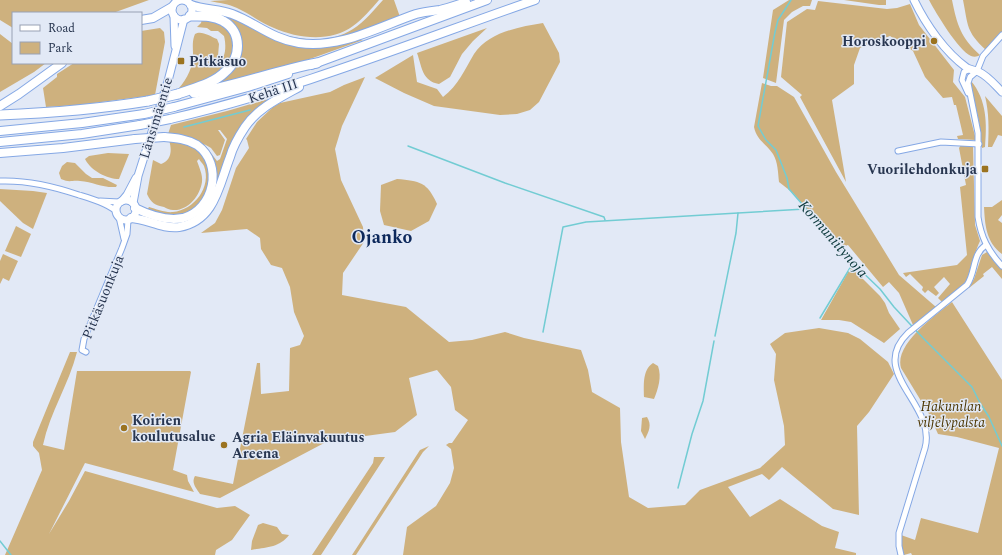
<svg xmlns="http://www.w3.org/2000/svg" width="1002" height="555" viewBox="0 0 1002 555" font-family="Spectral,serif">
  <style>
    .green { fill: #ceb17e; fill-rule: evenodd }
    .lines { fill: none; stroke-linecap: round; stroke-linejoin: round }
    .stream { stroke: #72ccd3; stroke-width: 1.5 }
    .minor-casing { stroke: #85a8e5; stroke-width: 7 }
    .secondary-casing { stroke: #85a8e5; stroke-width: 9 }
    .trunk-casing { stroke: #85a8e5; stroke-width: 10 }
    .motorway-casing { stroke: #85a8e5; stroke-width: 11 }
    .minor { stroke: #fff; stroke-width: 5 }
    .secondary { stroke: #fff; stroke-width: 7 }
    .trunk { stroke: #fff; stroke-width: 8 }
    .motorway { stroke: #fff; stroke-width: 9 }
    .trunk-bridge-casing { stroke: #85a8e5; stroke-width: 10; stroke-linecap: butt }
    .motorway-bridge-casing { stroke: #85a8e5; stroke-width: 11; stroke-linecap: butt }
    .trunk-bridge { stroke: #fff; stroke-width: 8 }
    .motorway-bridge { stroke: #fff; stroke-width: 9 }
    .poi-dot { fill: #9b7320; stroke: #e2e9f6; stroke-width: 1.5 }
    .labels { text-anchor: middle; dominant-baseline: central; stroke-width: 3; stroke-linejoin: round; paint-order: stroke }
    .poi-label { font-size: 14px; font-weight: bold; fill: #283650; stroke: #e2e9f6; text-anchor: start }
    .street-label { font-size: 14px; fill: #283650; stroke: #e2e9f6 }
    .park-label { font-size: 14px; font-style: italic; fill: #4e3804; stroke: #e2e9f6 }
    .water-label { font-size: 15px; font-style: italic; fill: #0d3a3d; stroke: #e2e9f6 }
    .district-label { font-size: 18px; font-weight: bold; fill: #0d295c; stroke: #e2e9f6 }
  </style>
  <rect width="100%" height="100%" fill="#e2e9f6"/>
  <g class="green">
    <polygon points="0,0 149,0 113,13 13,13 13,28 0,20"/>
    <path d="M228,0H379C371,9 363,19 353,26C332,42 298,39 274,28C261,23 250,14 237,8C229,4 219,3 210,1Z"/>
    <path d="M383,0H394L400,17L353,34L326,41L291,39L203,4C215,6 227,7 238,12C248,17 256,23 265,27C291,40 327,46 353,29C364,22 374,10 383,0Z"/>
    <polygon points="789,0 812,0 810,6 803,6 792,12 784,20 776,83 763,78 773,10"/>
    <polygon points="844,0 886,0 886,5 879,5"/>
    <path d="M929,0H952C957,25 961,38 980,55C977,57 974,57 971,56C958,50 936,13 929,0Z"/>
    <path d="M963,0H1002V32L986,50C966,32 968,25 963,0Z"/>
    <polygon points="818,1 887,9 897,8 910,4 919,25 954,70 953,82 965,97 976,140 958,139 957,136 963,135 956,105 954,105 952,97 943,98 925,77 913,51 890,36 860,48 854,65 854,84 832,100 846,182 800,97 802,95 781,77 787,22 807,9 815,10"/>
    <polygon points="218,13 236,19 269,37 282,43 356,39 363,40 296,64 208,88 230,72 238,34"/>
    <path d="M202,19L217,22L228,28L235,45L231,63L210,79L180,89L179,88C187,79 194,65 193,53C193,46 192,41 195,34C201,30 210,36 217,39L219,44L218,56L222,59C226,54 226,44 224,36L218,31H211L207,28L197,27L201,23Z"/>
    <path d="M543,23L559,53L560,62L539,102L530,110L517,114L500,115L434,106L404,93L375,78L413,55L417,82L437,89L443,97C458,86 465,69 474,54C489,32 519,27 543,23Z"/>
    <polygon points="160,28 164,32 165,42 155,95 79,105 46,107 43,88 57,77 57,74 74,63 141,63 141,31"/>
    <path d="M487,28L473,41L462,54L450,77L439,84C422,81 422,67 417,53Z"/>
    <polygon points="0,34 13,44 13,63 46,63 34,72 0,92"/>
    <path d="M365,77L342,126L335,149L341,180L363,227L364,242L343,273L342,295L406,307L449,342L472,340L505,332L524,338L581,350L588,370L592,392L620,408L621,442L629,497L648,508L685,505L700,490L760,468L785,445L784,426L774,380L776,354L770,344L785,333L819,328L848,333L860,339L888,362L894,374L869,412L857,426L859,515L833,509L782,467L769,480L762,474L728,487L750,517L780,499L822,526L839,532L835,548L856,553V555H403L407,527L436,506L450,483L454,468L451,449L446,445L449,443H452L468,420L455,410L451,387L437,370L409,378L417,415L395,432L328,441L220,498L200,494C196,488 191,483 195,476L233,484L257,363H260L261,394L289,391L290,348L300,345L304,336L294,312L290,287L282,268L271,265L261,249L260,238L247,229L201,233L215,223L222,210L236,168L249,148L247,140L246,139L257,122L273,107L280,103L330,92L344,85Z"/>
    <path d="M971,81C987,100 987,124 985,147L982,148L979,122L971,86Z"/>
    <path d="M762,83L771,86H777L794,97L836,172L899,275L936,307L913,325L899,293L889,282L883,287L848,245L845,246L833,238L793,193L779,182C778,173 778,162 773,154C766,143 757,141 754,127Z"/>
    <path d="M985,96L1002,116V136L998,135L992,147H988C989,129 989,113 985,96Z"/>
    <path d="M272,98L251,115L217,189L190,221L168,225L151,217L183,220L214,188L202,147L168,134L171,125L227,111ZM218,130H220L227,139L220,159L217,161L204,144L211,148L217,156L220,155L225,140Z"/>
    <path d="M169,140C180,142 191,144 199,152C220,173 206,208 180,215C169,218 157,213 147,210L149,207C156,209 166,213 173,212C194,210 212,187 204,166C203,164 200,161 199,159L197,161C199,167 203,175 202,182C200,196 188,211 173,210C170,210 166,208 164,207C155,205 151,203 147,194L153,160L161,164C172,160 172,150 169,140Z"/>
    <path d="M961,145L973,146L975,225L980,241C974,253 973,266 968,278C963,288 950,295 942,302L938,298L950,284L944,277L934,287L939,293L936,296L928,290L925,293L922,290L923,287L910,274L906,277L903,273L957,265L967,255L960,187L966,185L959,148Z"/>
    <path d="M108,153L129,154L119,179C107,179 91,171 85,159L89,156Z"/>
    <path d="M67,162L75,163L86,174L92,178H103L117,185L116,187C103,188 93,182 80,181C71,180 70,183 61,179L59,173L62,166Z"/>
    <path d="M397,179C420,181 427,182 437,204L429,221L411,231L384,225L380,211L381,185Z"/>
    <polygon points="0,189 33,191 47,193 33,229 23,223 0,201"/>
    <path d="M1002,200V215L998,220L1002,223V254C986,242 985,225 984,207H992Z"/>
    <polygon points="16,226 31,234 21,257 5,251"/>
    <polygon points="987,252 1002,269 1002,279 992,267 983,274 984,276 969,288 974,279 982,255"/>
    <polygon points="3,254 18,261 9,281 3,278 0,284 0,261"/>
    <polygon points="851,267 880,296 885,303 889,313 900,329 884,343 851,322 839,320 821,320"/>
    <path d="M952,302L1002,380V555H912L911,553L904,555L901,546V535L915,540L921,518L978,533L999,448L957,437L938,434L929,414L901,368C894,344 936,315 952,302Z"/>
    <path d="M70,352H77C69,384 50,412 43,445L64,450L77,371H190L191,372L173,470L187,475L188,481L194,492L85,463L49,534L69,501L85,471L217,508L235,506L250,515L232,540L216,550L215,555H5L42,470L39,453L33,446V442Z"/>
    <path d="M653,363L658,366C662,377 658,389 654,399L644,397C644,386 642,370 653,363Z"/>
    <path d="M647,417C652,425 649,431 645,439L641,431L642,418Z"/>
    <polygon points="429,446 423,452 356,555 352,555 420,450"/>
    <polygon points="374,457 385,457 321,555 312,555 373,463"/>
    <path d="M263,523L277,527L282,534L289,535C279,548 266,547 251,550L252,541L258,525Z"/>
  </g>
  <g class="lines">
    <g class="stream">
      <polyline points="791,0 778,20 775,32 758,126 766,140 776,150 787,178 789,189 855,265 880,289 894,307 923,338 972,387 980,403 989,417 1002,446"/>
      <polyline points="184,127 250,110"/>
      <polyline points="408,146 505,183 604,217 605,220"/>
      <polyline points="820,318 853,263"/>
      <polyline points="543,332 563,227 586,222 738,213"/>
      <polyline points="715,336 736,233 738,213 805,209"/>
      <polyline points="678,488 692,434 703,401 714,341"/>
      <polyline points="0,541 11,555"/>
    </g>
    <g class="minor-casing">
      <g id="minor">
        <path d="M1002,35L983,56L977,71L970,77L968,83L978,133V217C981,237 988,251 1002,266"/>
        <polyline points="968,93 962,80 964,72 970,69"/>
        <polyline points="898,151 941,142 979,144"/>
        <path d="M0,181C28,180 53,186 79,195C92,199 106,203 116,211"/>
        <polyline points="100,201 119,202"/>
        <polyline points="119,217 124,239"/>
        <polyline points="86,352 82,350 84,339 122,248 127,234 128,220"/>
        <path d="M901,555L899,546V533L925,448C937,404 867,373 908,333L967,285C976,272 972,254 986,245"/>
      </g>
    </g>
    <g class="secondary-casing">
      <g id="secondary">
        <path d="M914,0C926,25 945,52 967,68C971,70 975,70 979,72C988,76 995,85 1002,92"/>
        <circle cx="182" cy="10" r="10"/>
        <polyline points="174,16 175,46"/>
        <circle cx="126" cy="210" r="10"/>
        <polyline points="122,201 127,195 136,178"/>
        <polyline points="133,203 138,176 168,81 184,19"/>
      </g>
    </g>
    <g class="trunk-casing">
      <g id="trunk">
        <path d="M191,5C204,10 219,9 232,14C256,23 272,39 299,43C340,49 378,27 416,14C423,12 432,11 440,10C448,8 457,5 466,2"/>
        <polyline points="141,20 153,18 172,7"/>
        <polyline points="311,65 487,0"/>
        <polyline points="0,106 19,94 62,63"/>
        <polyline points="174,107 248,87 288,74"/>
        <path d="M170,119C295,90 414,42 535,0"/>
        <polyline points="0,131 82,123 144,114"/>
        <polyline points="0,142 82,134 140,125"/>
        <polyline points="0,153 63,148 135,139"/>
        <path d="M135,208C149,215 168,221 183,218C214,210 224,164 197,145C187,139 176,138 164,137"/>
        <path d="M131,218C147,219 162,229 179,227C215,221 219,185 230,157C233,146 239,136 245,127C258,108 279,98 299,87"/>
      </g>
    </g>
    <g class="motorway-casing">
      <g id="motorway">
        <path d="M194,93C236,86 275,71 317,63"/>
        <path d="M178,94C194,88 213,84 225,72C241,59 243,32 223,21C213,15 201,16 190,16"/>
        <path d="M0,115C50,113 99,109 148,101"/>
      </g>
    </g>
    <use href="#minor" class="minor"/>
    <use href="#secondary" class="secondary"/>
    <use href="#trunk" class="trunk"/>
    <use href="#motorway" class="motorway"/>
    <g class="trunk-bridge-casing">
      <g id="trunk-bridge">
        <polyline points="144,114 174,107"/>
        <polyline points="140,125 170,119"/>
        <polyline points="135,139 164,137"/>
      </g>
    </g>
    <g class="motorway-bridge-casing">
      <polyline id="motorway-bridge" points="148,101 178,94"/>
    </g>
    <use href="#trunk-bridge" class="trunk-bridge"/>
    <use href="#motorway-bridge" class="motorway-bridge"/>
  </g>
  <g class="poi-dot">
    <circle cx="934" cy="41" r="4"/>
    <rect x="177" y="57" width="8" height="8" rx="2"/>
    <rect x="981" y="165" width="8" height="8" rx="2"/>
    <circle cx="124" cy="428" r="4"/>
    <circle cx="224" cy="445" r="4"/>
  </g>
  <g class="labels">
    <g class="poi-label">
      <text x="926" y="41" text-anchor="end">Horoskooppi</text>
      <text x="189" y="61">Pitkäsuo</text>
      <text x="977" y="169" text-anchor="end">Vuorilehdonkuja</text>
      <text x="132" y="420">Koirien<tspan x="132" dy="16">koulutusalue</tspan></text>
      <text x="232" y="437">Agria Eläinvakuutus<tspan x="232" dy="16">Areena</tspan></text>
    </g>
    <g class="street-label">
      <text transform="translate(273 91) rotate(-18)">Kehä III</text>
      <text transform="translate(156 118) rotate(-73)">Länsimäentie</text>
      <text transform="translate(103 297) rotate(-68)">Pitkäsuonkuja</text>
    </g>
    <g class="park-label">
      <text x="951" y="406">Hakunilan<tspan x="951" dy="16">viljelypalsta</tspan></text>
    </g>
    <g class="water-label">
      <text transform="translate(833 239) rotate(49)">Kormuniitynoja</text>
    </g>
    <g class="district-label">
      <text x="382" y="237">Ojanko</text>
    </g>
  </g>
  <rect x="12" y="12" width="130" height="52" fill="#e2e9f6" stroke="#98a1b4"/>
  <rect x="20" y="25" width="20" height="6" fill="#ffffff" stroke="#98a1b4"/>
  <text x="48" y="32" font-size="12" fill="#283650">Road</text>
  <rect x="20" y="42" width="20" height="12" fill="#ceb17e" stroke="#98a1b4"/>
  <text x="48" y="52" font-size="12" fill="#283650">Park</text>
</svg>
